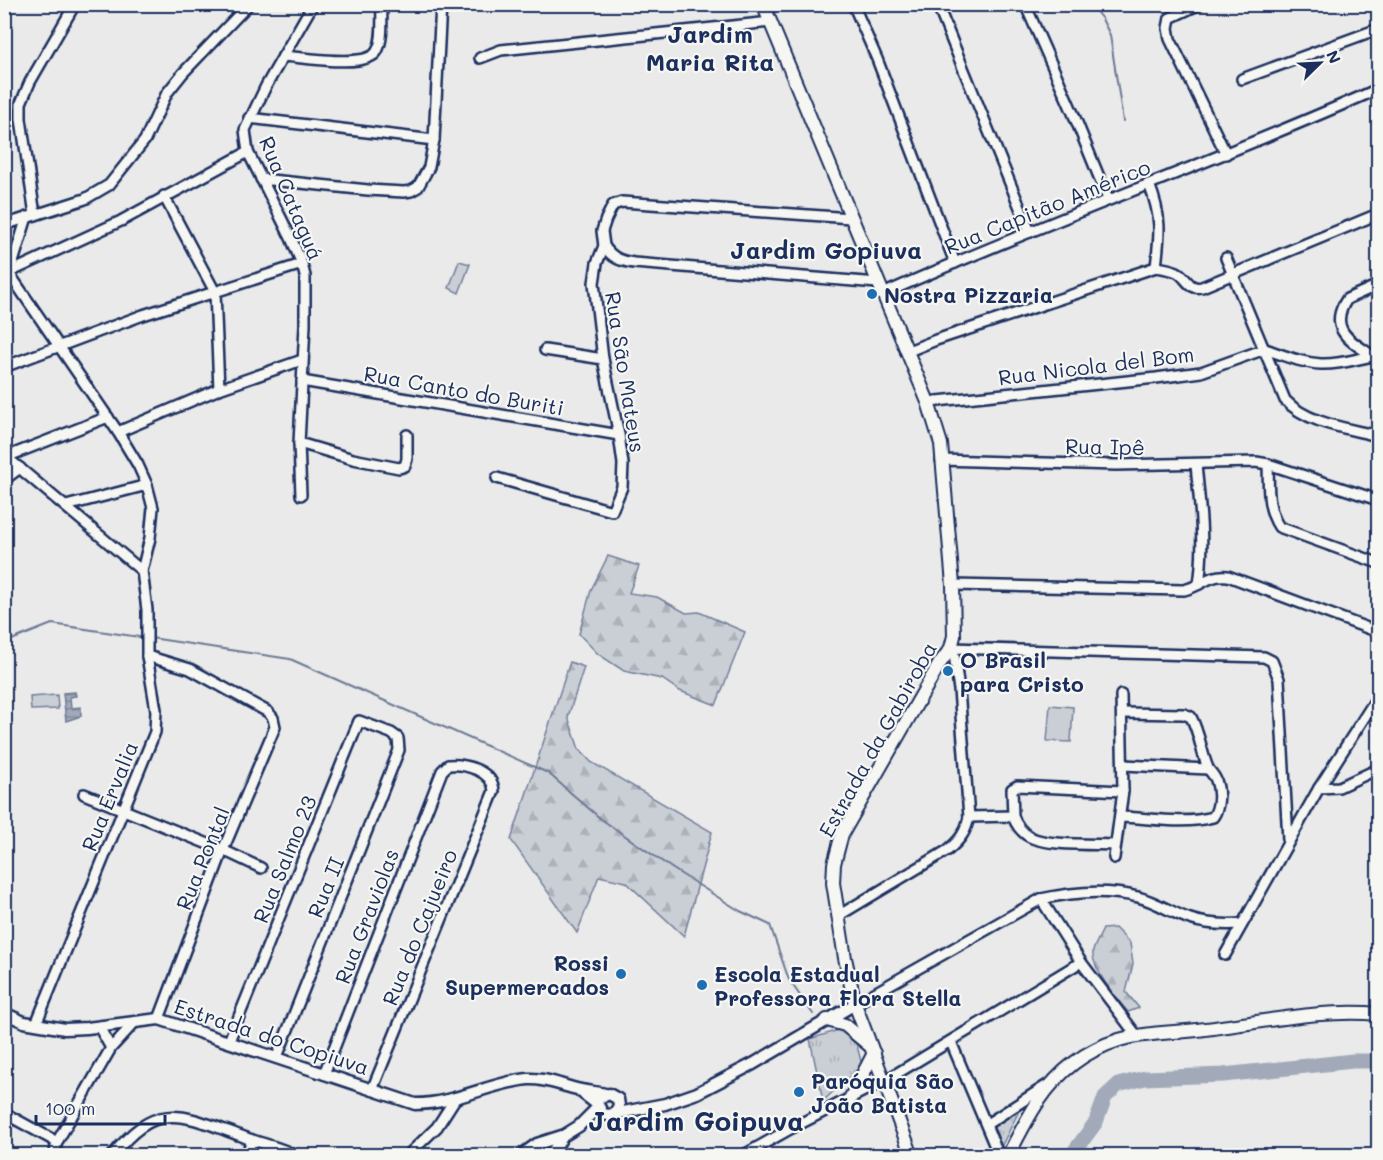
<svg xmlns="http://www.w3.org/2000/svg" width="1383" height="1160" viewBox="0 0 1383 1160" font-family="Mali,sans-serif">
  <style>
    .grass { fill: url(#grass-tufts); stroke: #727e9a; stroke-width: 1.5 }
    .forest { fill: url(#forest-firs); stroke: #727e9a; stroke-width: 1.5 }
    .garden { fill: #caced5; stroke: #727e9a; stroke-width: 1.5 }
    .water { fill: url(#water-rules); stroke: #6c7995; stroke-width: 1.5 }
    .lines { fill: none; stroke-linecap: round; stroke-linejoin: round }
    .stream { stroke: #6c7995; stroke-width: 2 }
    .river { stroke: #a2aaba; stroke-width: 15 }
    .minor-casing { stroke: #1b2f5e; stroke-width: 14 }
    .tertiary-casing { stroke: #1b2f5e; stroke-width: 15 }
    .secondary-casing { stroke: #1b2f5e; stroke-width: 16 }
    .minor { stroke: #f6f6f2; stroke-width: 9 }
    .tertiary { stroke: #f6f6f2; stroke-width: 10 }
    .secondary { stroke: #f6f6f2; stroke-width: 12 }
    .poi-dot { fill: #1f6fb2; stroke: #f6f6f2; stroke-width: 2 }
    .labels { text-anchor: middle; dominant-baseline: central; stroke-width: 4.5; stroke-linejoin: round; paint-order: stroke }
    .street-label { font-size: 21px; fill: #1b2f5e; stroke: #f6f6f2 }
    .poi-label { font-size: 21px; font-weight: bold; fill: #1b2f5e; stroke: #f6f6f2; text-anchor: start }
    .quarter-label { font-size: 24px; font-weight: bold; fill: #1b2f5e; stroke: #f6f6f2 }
    .district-label { font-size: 27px; font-weight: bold; fill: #1b2f5e; stroke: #f6f6f2 }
  </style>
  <defs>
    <pattern id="grass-tufts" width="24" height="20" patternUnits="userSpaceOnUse" patternTransform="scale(1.5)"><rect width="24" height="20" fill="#caced5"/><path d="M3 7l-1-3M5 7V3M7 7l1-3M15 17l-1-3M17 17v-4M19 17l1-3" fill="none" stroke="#adb1b9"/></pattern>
    <pattern id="forest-firs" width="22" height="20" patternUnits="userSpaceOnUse" patternTransform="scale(1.5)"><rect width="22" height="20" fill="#caced5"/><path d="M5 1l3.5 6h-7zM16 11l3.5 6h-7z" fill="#adb1b9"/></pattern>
    <pattern id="water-rules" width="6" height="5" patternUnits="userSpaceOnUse" patternTransform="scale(1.5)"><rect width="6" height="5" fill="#a2aaba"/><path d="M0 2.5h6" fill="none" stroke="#838b9a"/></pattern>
  </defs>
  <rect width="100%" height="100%" fill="#e9eae9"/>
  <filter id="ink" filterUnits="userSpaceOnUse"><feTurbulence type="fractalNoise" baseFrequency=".0167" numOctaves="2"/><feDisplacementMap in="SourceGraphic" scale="12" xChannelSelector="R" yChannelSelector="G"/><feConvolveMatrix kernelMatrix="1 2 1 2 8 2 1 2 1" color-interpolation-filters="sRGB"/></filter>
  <g filter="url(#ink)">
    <g class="grass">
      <polygon points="842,1029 856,1042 862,1065 823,1101 810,1039"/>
      <polygon points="1015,1110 1018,1113 1001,1147 991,1126"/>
    </g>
    <g class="forest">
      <polygon points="608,556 639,566 629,593 657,597 686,613 699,612 745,632 716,705 680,691 662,679 624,671 598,654 579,634 591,590"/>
      <polygon points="570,662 584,667 568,717 579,749 591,762 712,832 684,936 626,882 599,876 577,933 511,840"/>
      <path d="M1115,928L1130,943L1133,964L1126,992L1139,1008L1128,1012C1117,999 1090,967 1093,951C1095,944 1100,936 1103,929Z"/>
    </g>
    <g class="garden">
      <polygon points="459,261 470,264 459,293 449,288"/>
      <polygon points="57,695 58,709 31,710 30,697"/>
      <polygon points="1050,705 1073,707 1071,742 1047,741"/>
    </g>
    <polygon class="water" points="75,692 76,696 70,697 71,708 81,707 81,716 66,721 63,693"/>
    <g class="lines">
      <g class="stream">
        <polyline points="1090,4 1102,19 1110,35 1123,121"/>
        <polyline points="151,638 290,659 548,773 601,819 673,869 740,911 770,925 789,980 813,1014"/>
        <polyline points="4,643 52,624 146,638"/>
      </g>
      <polyline class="river" points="1071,1156 1096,1122 1105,1097 1118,1085 1145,1078 1223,1075 1353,1061 1378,1061"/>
      <g class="minor-casing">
        <g id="minor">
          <polyline points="853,4 877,59 955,263"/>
          <polyline points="937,4 1030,232"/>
          <polyline points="1025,4 1073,113 1108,199"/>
          <polyline points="1200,4 1170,18 1168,28 1170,39 1226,154"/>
          <path d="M283,56C301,57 368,69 377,51C384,39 381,18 382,4"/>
          <polyline points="480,58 501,50 771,22"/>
          <polyline points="1242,79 1378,29"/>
          <polyline points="249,118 434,140"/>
          <polyline points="261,179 368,190 404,192 411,191 418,187 429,167 434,140 441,4"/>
          <path d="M1149,184C1162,217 1160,233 1156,267"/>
          <polyline points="164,196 215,292 219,389"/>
          <polyline points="35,215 21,119 21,103 30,82 75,4"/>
          <polyline points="4,225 85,199 109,185 145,140 167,93 183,73 249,4"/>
          <path d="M604,246C612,258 620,261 634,263L878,283"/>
          <path d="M1226,258L1285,400C1308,424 1347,428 1378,436"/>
          <polyline points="4,266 118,432 138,465 147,485 153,508 150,538 142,571 147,610 147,656 156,710 155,732 36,1024"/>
          <path d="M1156,267C1163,268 1170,269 1177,272C1187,277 1188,290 1202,287L1378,214"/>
          <polyline points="10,272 121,221 248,152"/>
          <polyline points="10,272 27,217"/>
          <path d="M883,294C1046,221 1215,162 1378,89"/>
          <path d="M1265,349C1283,355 1301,363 1321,364C1341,365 1359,358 1378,355"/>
          <polyline points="545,350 603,359"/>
          <polyline points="906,352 936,340 1156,267"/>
          <path d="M1373,356C1350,341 1327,329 1347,299L1378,285"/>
          <polyline points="4,367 143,315 302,264"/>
          <polyline points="302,381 619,435"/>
          <polyline points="928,402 1156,378 1201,372 1265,349"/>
          <polyline points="118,432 219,389 302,360"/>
          <polyline points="299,443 353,459 399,468 405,466 407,459 407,435"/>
          <polyline points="4,455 142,571"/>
          <polyline points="6,457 108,417"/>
          <polyline points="941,460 1116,465 1256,462 1268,464 1378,500"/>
          <path d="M1268,464C1269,486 1266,507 1279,527L1378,563"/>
          <path d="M1196,465C1200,505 1205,545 1199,584"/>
          <polyline points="497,478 612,511 622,487 623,464 619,435 603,359 594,283 597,263 604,246 602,231 606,219 613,205 622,202 851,218"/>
          <polyline points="4,480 20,468"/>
          <polyline points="301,495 299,443 305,325 305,276 302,264 291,238 248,152 245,130 266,86 313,4"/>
          <polyline points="66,506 147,485"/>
          <path d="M953,585L1184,590C1202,586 1208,574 1228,576L1378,632"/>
          <polyline points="147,656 190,669 268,712 273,718 275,727 223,850 159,1019"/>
          <polyline points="1123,765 1208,769"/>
          <polyline points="1319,788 1339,787 1378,769"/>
          <polyline points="84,794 223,850 261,868"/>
          <polyline points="1013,816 1012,789 1017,786 1123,791"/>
          <path d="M969,817L1013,816C1016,825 1021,832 1030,837C1047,846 1094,844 1115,845"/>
          <path d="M1120,817C1150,818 1184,825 1213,817C1220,807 1220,791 1216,780C1214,775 1210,772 1208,768C1201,752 1200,734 1191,717L1184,714L1122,713"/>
          <polyline points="1114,858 1123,791 1121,695"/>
          <polyline points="1041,899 1081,962 1137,1036"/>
          <path d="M838,916L948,850C960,840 966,832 969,817L959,690L954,654L951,648L1264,657L1272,661L1279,679L1288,840"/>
          <polyline points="1225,955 1319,788 1378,696"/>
          <path d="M855,1004L1041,899C1072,892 1107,889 1138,897C1157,902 1172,913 1190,919C1207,925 1224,925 1241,924"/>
          <polyline points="99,1027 111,1048"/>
          <polyline points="229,1041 359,721 391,733 398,738 399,750 277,1057"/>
          <polyline points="951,1042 999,1156"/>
          <path d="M324,1074L442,771L448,765C465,763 493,771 494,791L372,1090"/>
          <polyline points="4,1113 57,1142"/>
          <polyline points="987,1124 1049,1084"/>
          <polyline points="54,1156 57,1142 111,1048 134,1023"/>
          <path d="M112,1156C158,1098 183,1115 244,1137C262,1144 280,1147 297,1156"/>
          <polyline points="246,1156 252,1140"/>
          <polyline points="407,1156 437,1127 455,1099"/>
          <polyline points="742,1156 790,1129 891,1077 1081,962"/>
        </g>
      </g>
      <g class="tertiary-casing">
        <g id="tertiary">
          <path d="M4,1013L24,1022L65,1029L87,1028L159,1019L415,1104C455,1104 489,1083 528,1079C544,1078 558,1084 573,1088C584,1091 595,1092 605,1094"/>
          <polyline points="580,1091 598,1105 603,1114 608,1115 665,1104 697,1093 753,1064 855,1004"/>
          <polyline points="600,1098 609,1094 618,1099 619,1106 614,1114"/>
          <polyline points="520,1156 537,1144 562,1136"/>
          <polyline points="550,1156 563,1136 579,1126 598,1107"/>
        </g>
      </g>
      <g class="secondary-casing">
        <g id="secondary">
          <polyline points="763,4 928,402 941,444 953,585 954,636 951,648 940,663 842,834 834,864 833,883 845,958 855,1004 912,1156"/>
          <polyline points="827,1020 845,1025 869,1045"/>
          <polyline points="850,1099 874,1053"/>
          <path d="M1008,1156C1026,1121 1042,1087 1074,1063C1087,1053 1103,1045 1119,1040C1146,1032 1177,1033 1205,1029C1258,1023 1326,1008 1378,1014"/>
        </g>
      </g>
      <use href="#minor" class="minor"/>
      <use href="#tertiary" class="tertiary"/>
      <use href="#secondary" class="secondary"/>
    </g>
  </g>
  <g class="poi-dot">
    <circle cx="872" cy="294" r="6"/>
    <circle cx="948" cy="671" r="6"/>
    <circle cx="621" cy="974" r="6"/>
    <circle cx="702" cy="985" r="6"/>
    <circle cx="799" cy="1092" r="6"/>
  </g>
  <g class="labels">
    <g class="street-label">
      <text transform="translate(292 198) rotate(67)">Rua Cataguá</text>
      <text transform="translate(1047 206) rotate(-22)">Rua Capitão Américo</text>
      <text transform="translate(1096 365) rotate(-7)">Rua Nicola del Bom</text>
      <text transform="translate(626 372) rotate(81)">Rua São Mateus</text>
      <text transform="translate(464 390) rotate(10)">Rua Canto do Buriti</text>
      <text transform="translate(1105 446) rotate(1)">Rua Ipê</text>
      <text transform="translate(877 739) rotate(-61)">Estrada da Gabiroba</text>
      <text transform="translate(109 796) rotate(-68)">Rua Ervalia</text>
      <text transform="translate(202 858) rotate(-68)">Rua Pontal</text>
      <text transform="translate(284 859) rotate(-68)">Rua Salmo 23</text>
      <text transform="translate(325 887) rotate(-68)">Rua II</text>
      <text transform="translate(366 916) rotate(-69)">Rua Graviolas</text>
      <text transform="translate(419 927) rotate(-68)">Rua do Cajueiro</text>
      <text transform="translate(272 1036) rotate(18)">Estrada do Copiuva</text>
    </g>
    <g class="poi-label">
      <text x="884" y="294">Nostra Pizzaria</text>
      <text x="960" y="659">O Brasil<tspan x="960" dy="24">para Cristo</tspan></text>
      <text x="609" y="962" text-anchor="end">Rossi<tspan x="609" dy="24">Supermercados</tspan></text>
      <text x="714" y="973">Escola Estadual<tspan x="714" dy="24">Professora Flora Stella</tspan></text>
      <text x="811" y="1080">Paróquia São<tspan x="811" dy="24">João Batista</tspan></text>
    </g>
    <g class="quarter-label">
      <text x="710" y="33">Jardim<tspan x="710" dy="28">Maria Rita</tspan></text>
      <text x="826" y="249">Jardim Gopiuva</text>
    </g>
    <g class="district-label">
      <text x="696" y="1120">Jardim Goipuva</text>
    </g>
  </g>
  <rect width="1383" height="1160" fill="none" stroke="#f6f6f2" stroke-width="24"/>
  <rect x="12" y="12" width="1359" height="1136" fill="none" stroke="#1b2f5e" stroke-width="2" filter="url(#ink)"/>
  <g transform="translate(1320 63) rotate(66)" stroke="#f6f6f2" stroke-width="4.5" paint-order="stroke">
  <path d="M0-4.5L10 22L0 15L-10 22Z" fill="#1b2f5e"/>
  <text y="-9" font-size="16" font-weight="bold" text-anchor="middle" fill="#1b2f5e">N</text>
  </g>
  <path d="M36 1115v9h129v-9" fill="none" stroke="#1b2f5e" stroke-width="3"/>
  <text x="45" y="1115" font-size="18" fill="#1b2f5e" stroke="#f6f6f2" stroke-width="4.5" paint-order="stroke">100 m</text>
</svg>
